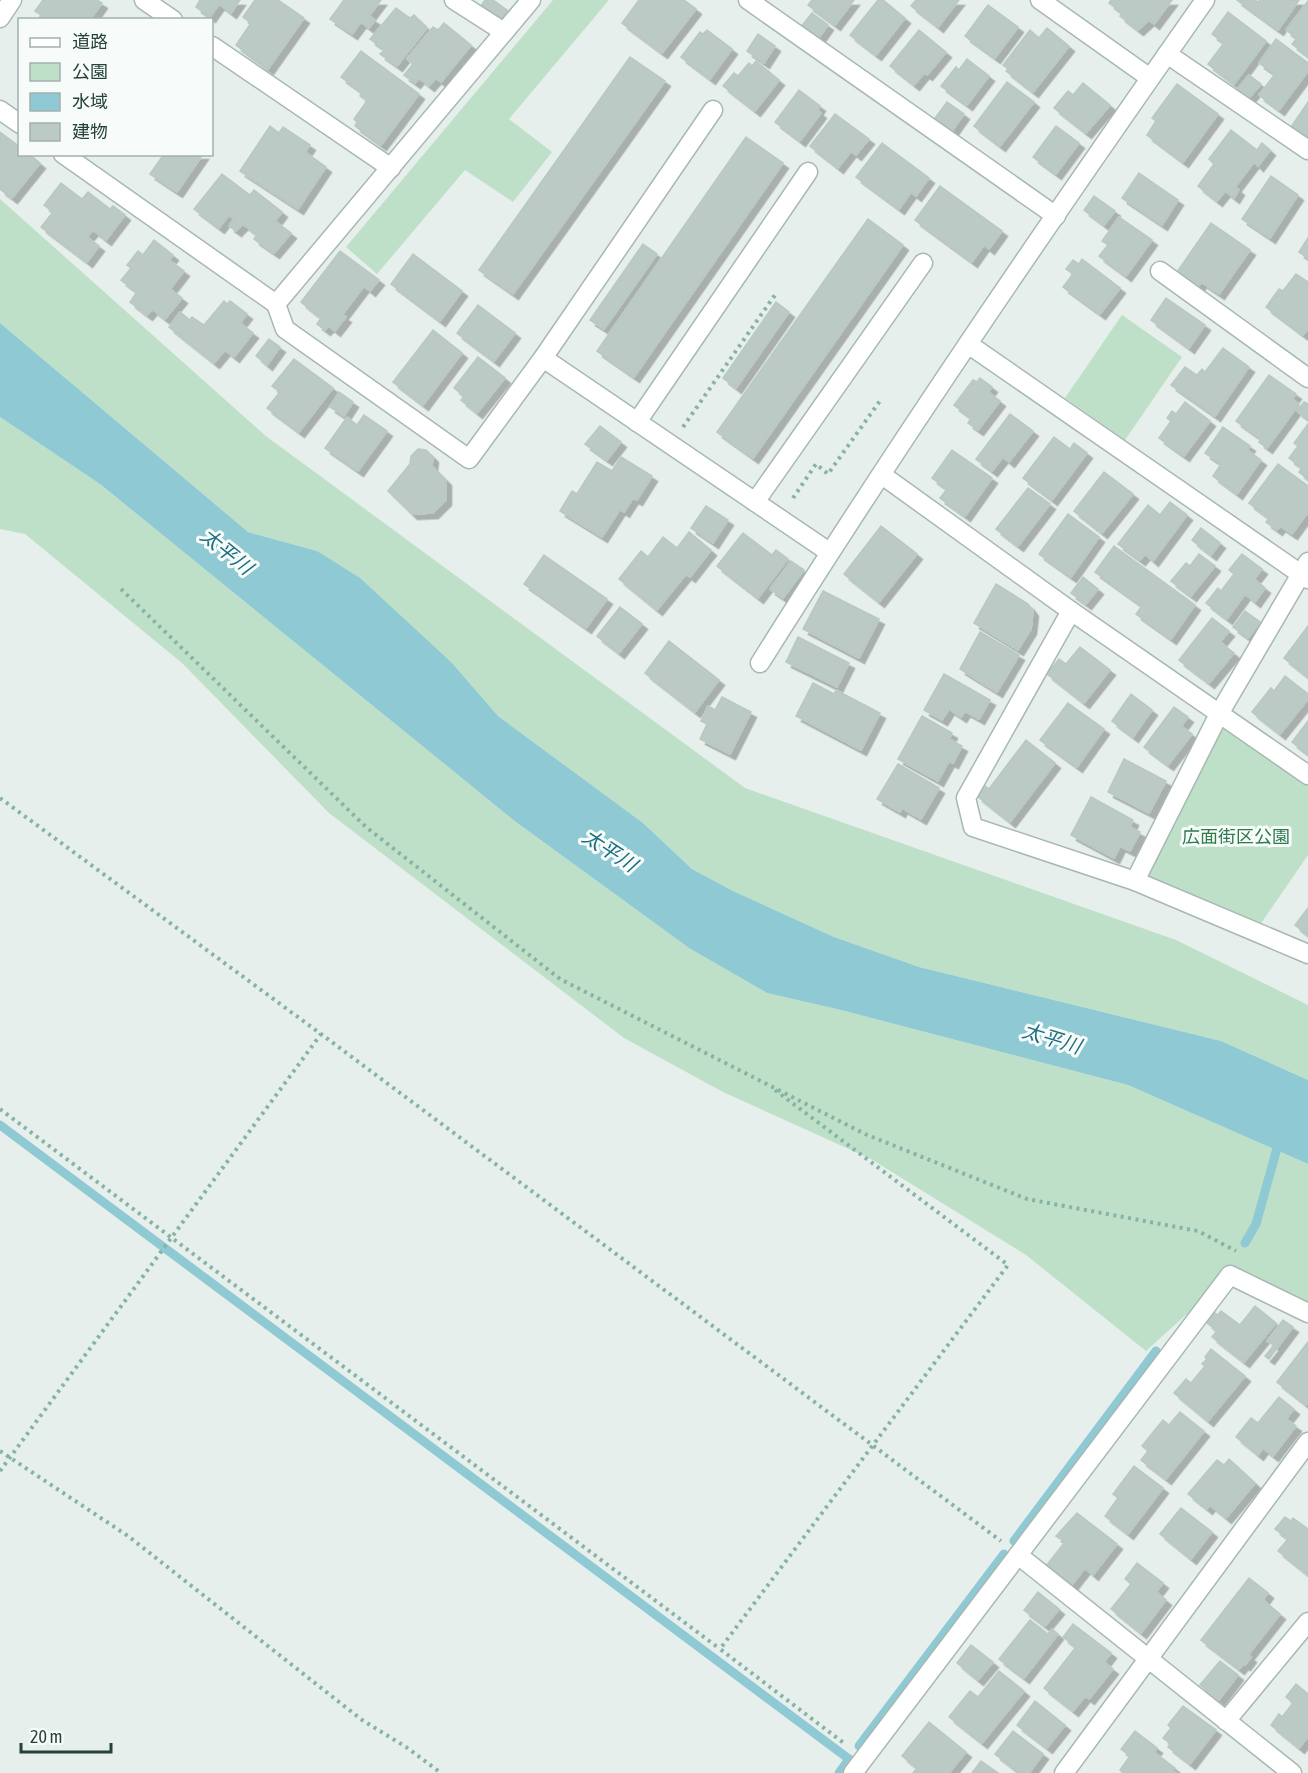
<svg xmlns="http://www.w3.org/2000/svg" width="1308" height="1773" viewBox="0 0 1308 1773" font-family="'Asap Condensed','Noto Sans JP',sans-serif">
  <style>
    .green { fill: #bfe0c8 }
    .water { fill: #8ec9d4 }
    .lines { fill: none; stroke-linecap: round; stroke-linejoin: round }
    .stream { stroke: #8ec9d4; stroke-width: 9 }
    .building { fill: #bbcac4; stroke: #b8c9c2; stroke-width: 1.5; filter: url(#shadow) }
    .minor-casing { stroke: #a8b8b2; stroke-width: 21 }
    .path { stroke: #86b3a5; stroke-width: 4; stroke-dasharray: 3 4.5; stroke-linecap: butt }
    .minor { stroke: #fff; stroke-width: 18 }
    .labels { text-anchor: middle; dominant-baseline: central; stroke-width: 6; stroke-linejoin: round; paint-order: stroke }
    .park-label { font-size: 18px; fill: #2d7a4b; stroke: #f7fbf9 }
    .water-label { font-size: 20px; font-style: italic; fill: #1c6f80; stroke: #f7fbf9 }
  </style>
  <defs>
    <filter id="shadow"><feDropShadow dx="5.5" dy="5.5" stdDeviation="0" flood-color="#0004"/></filter>
  </defs>
  <rect width="100%" height="100%" fill="#e6efeb"/>
  <g class="green">
    <polygon points="553,0 609,0 509,119 552,152 513,202 465,170 377,274 346,247"/>
    <polygon points="0,199 267,437 745,788 1176,940 1308,1005 1308,1080 1221,1041 919,967 834,937 733,891 692,869 643,823 498,716 452,663 317,551 248,532 0,323"/>
    <polygon points="1122,315 1182,357 1125,440 1065,398"/>
    <polygon points="0,417 100,484 516,822 689,948 767,993 841,1010 1128,1085 1308,1164 1308,1310 1230,1275 1146,1351 1026,1255 871,1159 723,1092 624,1038 329,813 182,663 25,534 0,529"/>
    <polygon points="1219,714 1308,775 1308,855 1255,932 1135,881"/>
  </g>
  <polygon class="water" points="0,323 248,532 317,551 360,578 452,663 498,716 643,823 692,869 733,891 834,937 919,967 1221,1041 1308,1080 1308,1164 1128,1085 841,1010 767,993 689,948 516,822 100,484 0,417"/>
  <g class="lines">
    <g class="stream">
      <polyline points="0,1125 857,1765"/>
      <polyline points="1245,1243 1256,1224 1279,1141"/>
      <polyline points="1014,1541 1156,1351"/>
      <polyline points="859,1746 1004,1554"/>
      <polyline points="839,1773 849,1759"/>
    </g>
  </g>
  <g class="building">
    <polygon points="43,0 97,0 102,3 90,20 38,20 41,15 35,11"/>
    <polygon points="200,0 240,0 231,13 219,4 210,17 196,7"/>
    <polygon points="255,0 278,0 304,18 268,69 236,45 251,23 243,17"/>
    <polygon points="344,0 381,0 369,16 375,20 369,28 361,22 352,34 330,19"/>
    <polygon points="485,0 493,0 508,11 498,25 478,10"/>
    <polygon points="639,0 684,0 696,9 662,53 622,23"/>
    <polygon points="812,0 854,0 835,25 808,5"/>
    <polygon points="878,0 883,0 905,18 876,55 850,35"/>
    <polygon points="916,0 959,0 938,27 911,6"/>
    <polygon points="1111,0 1172,0 1154,24 1149,20 1138,30 1120,16 1122,13 1109,3"/>
    <polygon points="1237,0 1255,0 1258,2 1260,0 1299,0 1278,30"/>
    <polygon points="1308,1 1308,56 1292,44 1297,38 1286,30"/>
    <polygon points="988,5 1018,27 995,58 965,36"/>
    <polygon points="396,8 410,18 414,15 427,28 397,66 380,54 385,50 370,39"/>
    <polygon points="1228,12 1266,41 1234,84 1208,64 1224,43 1212,34"/>
    <polygon points="812,13 828,25 816,42 799,29"/>
    <polygon points="444,23 471,45 441,82 436,78 429,86 419,78 415,83 404,75 413,64 407,59 433,27 438,30"/>
    <polygon points="1047,28 1069,46 1033,92 1006,71 1008,69 1003,65 1030,30 1039,38"/>
    <polygon points="707,30 732,49 710,79 681,57 700,32 703,34"/>
    <polygon points="919,30 946,52 927,75 924,73 914,85 890,66"/>
    <polygon points="758,34 775,46 764,63 747,51"/>
    <polygon points="1276,39 1308,63 1308,71 1279,110 1259,95 1275,74 1259,63"/>
    <polygon points="361,51 419,94 381,145 355,126 357,122 354,119 367,101 360,96 363,93 341,77"/>
    <polygon points="630,57 665,81 513,294 479,270"/>
    <polygon points="967,59 989,76 967,105 941,86 956,67 959,70"/>
    <polygon points="756,61 779,80 755,111 723,86 734,73 738,76 749,63 752,66"/>
    <polygon points="1249,75 1261,84 1247,100 1236,91"/>
    <polygon points="1007,82 1034,102 1000,146 974,126"/>
    <polygon points="1083,83 1110,105 1086,133 1054,108 1068,91 1073,95"/>
    <polygon points="1177,84 1218,114 1183,162 1147,135 1156,121 1152,118"/>
    <polygon points="799,90 820,106 817,110 821,113 800,141 775,122"/>
    <polygon points="947,102 964,114 952,131 935,118"/>
    <polygon points="1308,102 1308,139 1291,127"/>
    <polygon points="835,114 869,139 856,155 851,151 838,168 810,146"/>
    <polygon points="270,126 279,133 283,127 310,145 305,152 326,167 298,209 240,171"/>
    <polygon points="1056,126 1079,143 1056,174 1033,157"/>
    <polygon points="1231,130 1257,150 1262,143 1270,150 1258,166 1254,162 1235,187 1239,190 1234,198 1225,191 1217,201 1198,186 1214,164 1209,159"/>
    <polygon points="0,132 20,147 20,154 29,154 40,163 12,198 0,189"/>
    <polygon points="746,137 783,163 634,377 597,351"/>
    <polygon points="882,143 929,178 916,196 911,192 899,209 856,177"/>
    <polygon points="164,154 203,154 177,192 150,174"/>
    <polygon points="1139,173 1178,200 1162,225 1122,198"/>
    <polygon points="222,174 250,195 254,190 282,212 275,221 291,233 274,253 254,239 257,235 243,224 236,231 229,226 234,219 229,215 219,228 194,209"/>
    <polygon points="1271,176 1298,195 1270,238 1242,219"/>
    <polygon points="61,183 82,199 88,192 110,209 113,206 125,215 106,240 93,230 87,237 99,246 87,262 41,227 53,212 44,205"/>
    <polygon points="940,186 1002,231 989,249 984,245 972,262 915,220"/>
    <polygon points="1094,196 1115,211 1104,225 1084,210"/>
    <polygon points="1119,217 1152,240 1126,276 1099,256 1108,245 1102,241"/>
    <polygon points="868,219 903,245 753,458 717,432"/>
    <polygon points="1211,223 1250,250 1219,294 1201,282 1198,287 1177,272"/>
    <polygon points="1308,238 1308,258 1299,252"/>
    <polygon points="154,240 173,255 169,260 184,271 170,289 182,298 165,319 152,309 147,315 130,302 137,292 121,280 131,268 127,265 138,251 143,255"/>
    <polygon points="643,244 657,254 604,329 590,320"/>
    <polygon points="340,251 379,280 370,291 364,286 342,315 346,317 335,331 329,326 325,330 317,324 321,318 301,302"/>
    <polygon points="413,254 462,291 440,321 391,284"/>
    <polygon points="1082,259 1120,288 1100,314 1063,287 1073,274 1066,269 1073,260 1079,264"/>
    <polygon points="1296,274 1308,282 1308,329 1303,335 1266,307 1279,289 1283,291"/>
    <polygon points="1166,298 1205,325 1189,348 1151,320"/>
    <polygon points="224,301 227,304 230,301 247,314 240,323 253,333 234,357 225,350 214,363 169,327 180,312 190,320 192,317 204,325"/>
    <polygon points="776,302 789,312 736,388 723,378"/>
    <polygon points="478,305 515,333 494,361 457,333"/>
    <polygon points="433,330 462,353 423,405 393,382"/>
    <polygon points="269,339 280,347 267,365 256,356"/>
    <polygon points="1223,348 1249,367 1215,416 1171,385 1185,367 1197,375 1202,369 1205,372"/>
    <polygon points="478,357 505,378 477,413 461,400 464,396 454,388"/>
    <polygon points="294,359 333,388 299,432 267,408 280,392 272,386"/>
    <polygon points="1269,375 1296,394 1292,399 1299,404 1267,448 1259,442 1261,439 1236,421"/>
    <polygon points="980,378 992,387 988,392 1000,401 978,430 968,423 971,418 954,405 973,380 977,382"/>
    <polygon points="339,392 353,402 344,416 330,407"/>
    <polygon points="1185,402 1210,421 1184,456 1159,438 1171,421 1167,418 1172,411 1176,414"/>
    <polygon points="1304,402 1308,404 1308,419 1297,411"/>
    <polygon points="1010,414 1033,431 1009,462 1003,457 992,471 976,459"/>
    <polygon points="364,415 387,431 358,471 325,448 347,417 357,425"/>
    <polygon points="1308,424 1308,479 1299,472 1302,468 1289,458 1298,446 1294,443"/>
    <polygon points="600,426 621,442 607,460 585,444"/>
    <polygon points="1223,427 1250,446 1247,450 1261,460 1237,494 1213,476 1221,464 1205,453"/>
    <polygon points="1054,437 1070,449 1074,443 1087,453 1052,500 1023,478"/>
    <polygon points="418,449 426,450 433,457 432,466 446,480 446,500 433,513 412,514 388,491 410,464 411,456"/>
    <polygon points="952,450 992,478 965,516 940,498 947,489 932,478"/>
    <polygon points="621,457 652,476 637,500 633,498 624,512 620,509 602,537 560,511 572,491 577,494 597,462 612,471"/>
    <polygon points="1278,464 1308,486 1308,512 1292,534 1280,526 1277,530 1266,522 1269,518 1249,503"/>
    <polygon points="1104,472 1133,494 1102,533 1074,511"/>
    <polygon points="1028,488 1050,504 1018,546 996,529"/>
    <polygon points="1170,502 1187,515 1153,561 1145,554 1140,560 1118,544 1148,505 1160,515"/>
    <polygon points="706,506 728,520 713,543 691,528"/>
    <polygon points="1068,514 1099,537 1071,577 1039,554"/>
    <polygon points="881,526 917,554 879,602 844,574"/>
    <polygon points="1201,528 1220,543 1211,555 1192,540"/>
    <polygon points="689,532 711,550 690,577 686,574 657,610 619,579 641,551 648,557 663,537 677,548"/>
    <polygon points="743,533 772,555 776,550 788,559 758,598 717,566"/>
    <polygon points="1114,546 1195,605 1171,639 1136,614 1142,606 1095,572"/>
    <polygon points="1199,554 1215,566 1191,596 1171,581 1186,563 1190,566"/>
    <polygon points="1242,554 1262,569 1254,579 1265,588 1255,602 1245,594 1227,619 1206,603 1218,588 1221,591 1234,574 1229,570"/>
    <polygon points="544,555 607,599 586,628 524,584"/>
    <polygon points="791,561 804,570 783,598 770,589"/>
    <polygon points="1083,577 1098,589 1086,604 1071,593"/>
    <polygon points="996,584 1028,604 1033,611 1031,629 1018,650 974,623"/>
    <polygon points="823,591 879,619 859,658 803,629"/>
    <polygon points="620,607 642,624 619,653 597,636"/>
    <polygon points="1245,611 1260,622 1248,638 1233,627"/>
    <polygon points="1212,618 1229,631 1220,642 1234,653 1209,683 1179,660"/>
    <polygon points="1308,626 1308,677 1284,658"/>
    <polygon points="980,632 1019,655 997,692 960,669"/>
    <polygon points="798,637 849,663 837,687 786,662"/>
    <polygon points="669,641 719,680 695,712 645,673"/>
    <polygon points="1080,647 1110,670 1084,703 1047,674 1059,659 1066,664"/>
    <polygon points="944,674 990,700 979,719 965,711 961,717 949,709 942,720 924,710"/>
    <polygon points="1285,676 1308,694 1308,699 1280,734 1252,712 1271,688 1274,691"/>
    <polygon points="813,683 834,694 836,690 880,713 861,750 796,716"/>
    <polygon points="1131,694 1152,710 1133,737 1112,721"/>
    <polygon points="722,697 751,712 730,754 700,739 707,724 701,721 708,706 715,710"/>
    <polygon points="1068,703 1104,729 1077,767 1040,740"/>
    <polygon points="1174,707 1188,717 1181,726 1192,734 1168,765 1144,747"/>
    <polygon points="922,716 952,733 949,739 962,746 953,763 949,761 938,781 898,759"/>
    <polygon points="1308,721 1308,754 1292,742"/>
    <polygon points="1026,740 1055,763 1010,822 977,796 985,786 989,789"/>
    <polygon points="1124,759 1166,781 1149,813 1108,792"/>
    <polygon points="898,764 939,788 921,819 902,808 900,812 877,799"/>
    <polygon points="1091,797 1133,820 1130,827 1140,832 1130,851 1120,846 1114,858 1071,835"/>
    <polygon points="1308,908 1308,935 1295,925"/>
    <polygon points="1255,1306 1276,1323 1244,1362 1212,1337 1217,1331 1207,1323 1215,1313 1218,1315 1221,1311 1240,1325"/>
    <polygon points="1283,1320 1293,1327 1269,1359 1265,1356 1274,1345 1267,1341"/>
    <polygon points="1308,1342 1308,1402 1306,1405 1277,1382"/>
    <polygon points="1211,1349 1245,1376 1208,1421 1174,1393 1186,1379 1191,1383 1205,1366 1202,1364 1207,1359 1205,1357"/>
    <polygon points="1279,1397 1294,1409 1286,1419 1296,1426 1273,1456 1263,1448 1258,1455 1236,1437 1251,1418 1258,1423"/>
    <polygon points="1180,1412 1204,1431 1166,1479 1141,1460 1148,1451 1142,1446 1163,1420 1169,1425"/>
    <polygon points="1229,1459 1255,1483 1226,1518 1210,1505 1207,1509 1188,1494 1217,1460 1224,1465"/>
    <polygon points="1134,1466 1163,1488 1128,1534 1105,1516 1118,1498 1113,1494"/>
    <polygon points="1181,1508 1212,1532 1191,1559 1160,1534"/>
    <polygon points="1077,1513 1117,1544 1093,1575 1085,1568 1071,1586 1045,1567 1065,1542 1056,1536"/>
    <polygon points="1285,1517 1291,1521 1293,1518 1308,1529 1308,1575 1278,1551 1288,1539 1275,1529"/>
    <polygon points="1137,1563 1163,1583 1156,1592 1166,1600 1141,1633 1111,1609 1131,1584 1125,1579"/>
    <polygon points="1249,1578 1268,1593 1263,1600 1280,1614 1248,1655 1251,1657 1245,1665 1243,1664 1239,1669 1201,1640"/>
    <polygon points="1038,1592 1059,1609 1045,1626 1024,1610"/>
    <polygon points="1030,1620 1048,1634 1052,1629 1058,1634 1024,1678 999,1659"/>
    <polygon points="1073,1624 1111,1653 1104,1662 1113,1669 1089,1699 1085,1696 1073,1711 1044,1688 1076,1647 1063,1637"/>
    <polygon points="971,1645 993,1662 978,1680 957,1663"/>
    <polygon points="1220,1661 1238,1675 1219,1700 1200,1685"/>
    <polygon points="999,1671 1024,1691 982,1743 949,1717 970,1691 978,1697"/>
    <polygon points="1296,1684 1308,1694 1308,1737 1299,1748 1271,1725 1279,1714 1282,1717 1293,1703 1286,1697"/>
    <polygon points="1035,1701 1065,1725 1047,1748 1017,1725"/>
    <polygon points="1183,1706 1216,1730 1190,1764 1168,1747 1171,1744 1163,1738 1171,1728 1168,1725"/>
    <polygon points="929,1722 966,1752 949,1773 913,1773 917,1768 902,1756"/>
    <polygon points="1013,1731 1043,1754 1029,1773 1020,1773 995,1754"/>
    <polygon points="1135,1731 1157,1748 1154,1752 1175,1768 1172,1771 1176,1773 1123,1773 1120,1770 1130,1756 1121,1749"/>
    <polygon points="981,1761 998,1773 972,1773"/>
  </g>
  <g class="lines">
    <g class="minor-casing">
      <g id="minor">
        <polyline points="144,0 173,20"/>
        <polyline points="454,0 504,32"/>
        <polyline points="531,0 276,304 285,329 469,459 543,358 829,552"/>
        <polyline points="748,0 1056,216"/>
        <polyline points="1040,0 1150,78"/>
        <polyline points="0,18 12,0"/>
        <polyline points="212,46 391,168"/>
        <polyline points="1167,54 1308,150"/>
        <polyline points="0,110 20,124"/>
        <polyline points="63,154 276,304"/>
        <polyline points="1160,271 1308,378"/>
        <polyline points="968,344 1308,579"/>
        <polyline points="543,358 713,110"/>
        <polyline points="637,422 808,172"/>
        <polyline points="882,475 1071,611 1308,775"/>
        <polyline points="755,502 923,263"/>
        <polyline points="1071,611 966,798 973,827 1135,881 1308,954"/>
        <path d="M760,663C901,438 1052,218 1205,0"/>
        <polyline points="1135,881 1219,714 1308,562"/>
        <polyline points="1018,1555 1292,1773"/>
        <polyline points="1226,1721 1308,1622"/>
        <polyline points="853,1773 1230,1275 1308,1313"/>
        <polyline points="1064,1773 1308,1442"/>
      </g>
    </g>
    <g class="path">
      <polyline points="683,427 777,292"/>
      <polyline points="793,498 816,464 828,474 882,398"/>
      <polyline points="121,589 366,827 560,979 865,1134 1027,1199 1198,1231 1236,1251"/>
      <polyline points="0,798 321,1034 1001,1541"/>
      <polyline points="775,1090 1008,1265 720,1649 845,1744"/>
      <polyline points="0,1109 720,1649"/>
      <polyline points="0,1451 128,1536 362,1720 406,1747 441,1773"/>
      <polyline points="0,1471 321,1034"/>
    </g>
    <use href="#minor" class="minor"/>
  </g>
  <g class="labels">
    <g class="park-label">
      <text x="1236" y="836">広面街区公園</text>
    </g>
    <g class="water-label">
      <text transform="translate(227 551) rotate(39)">太平川</text>
      <text transform="translate(610 850) rotate(33)">太平川</text>
      <text transform="translate(1052 1038) rotate(17)">太平川</text>
    </g>
  </g>
  <rect x="18" y="18" width="195" height="138" fill="#f7fbf9" stroke="#a3b1ad" stroke-width="1.5"/>
  <rect x="30" y="38" width="30" height="9" fill="#ffffff" stroke="#a3b1ad" stroke-width="1.5"/>
  <text x="72" y="48" font-size="18" fill="#24423a">道路</text>
  <rect x="30" y="63" width="30" height="18" fill="#bfe0c8" stroke="#a3b1ad" stroke-width="1.5"/>
  <text x="72" y="78" font-size="18" fill="#24423a">公園</text>
  <rect x="30" y="93" width="30" height="18" fill="#8ec9d4" stroke="#a3b1ad" stroke-width="1.5"/>
  <text x="72" y="108" font-size="18" fill="#24423a">水域</text>
  <rect x="30" y="123" width="30" height="18" fill="#bbcac4" stroke="#a3b1ad" stroke-width="1.5"/>
  <text x="72" y="138" font-size="18" fill="#24423a">建物</text>
  <path d="M21 1743v9h90v-9" fill="none" stroke="#24423a" stroke-width="3"/>
  <text x="30" y="1743" font-size="18" fill="#24423a" stroke="#f7fbf9" stroke-width="4.5" paint-order="stroke">20 m</text>
</svg>
